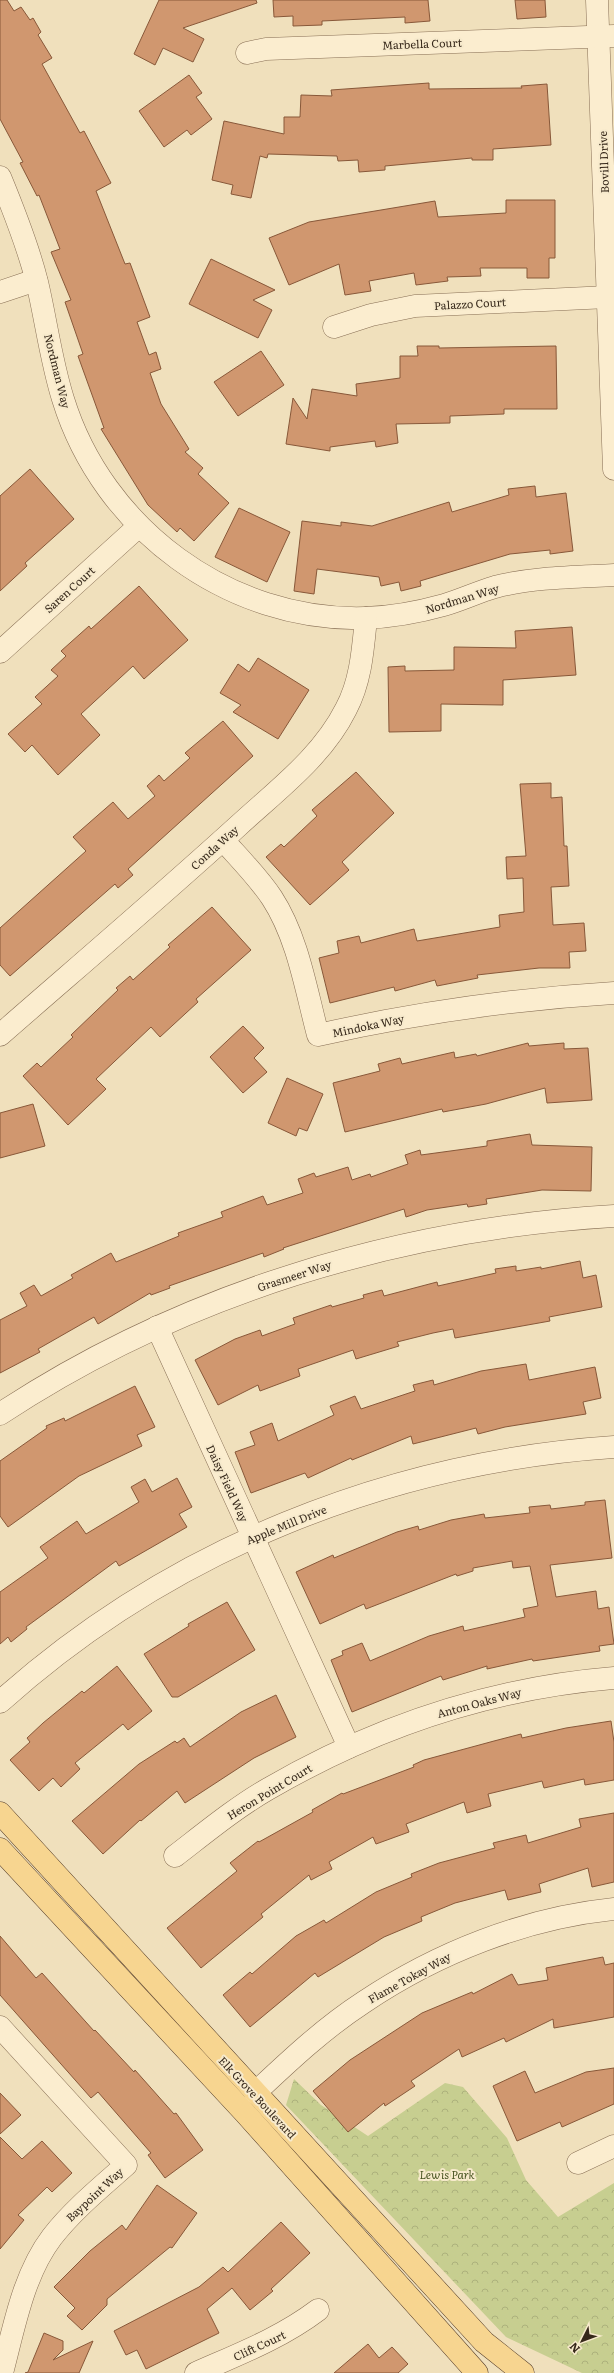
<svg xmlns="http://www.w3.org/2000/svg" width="614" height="2373" viewBox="0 0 614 2373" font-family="Literata,serif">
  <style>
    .park { fill: url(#park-crowns) }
    .building { fill: #d0976f; stroke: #885839 }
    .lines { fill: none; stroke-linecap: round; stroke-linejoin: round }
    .minor-casing { stroke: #886f55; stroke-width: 23 }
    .major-casing { stroke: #553d2a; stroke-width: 23 }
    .minor { stroke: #fbedcf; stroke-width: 22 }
    .major { stroke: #f7d590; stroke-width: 22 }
    .labels { text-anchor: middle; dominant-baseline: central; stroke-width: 4; stroke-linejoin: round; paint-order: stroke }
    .street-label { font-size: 11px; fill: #36281a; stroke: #f7eacc }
    .park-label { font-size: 11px; font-style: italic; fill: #475420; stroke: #f7eacc }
  </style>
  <defs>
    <pattern id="park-crowns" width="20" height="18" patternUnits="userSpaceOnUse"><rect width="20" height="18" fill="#c7ce90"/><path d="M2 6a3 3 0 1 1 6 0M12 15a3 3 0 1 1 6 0" fill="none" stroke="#acb17c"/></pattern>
  </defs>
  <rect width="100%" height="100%" fill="#f0e0bc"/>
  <polygon class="park" points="294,2079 321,2105 368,2136 445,2083 463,2087 507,2138 526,2180 558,2217 614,2183 614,2373 582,2373 506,2337 286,2105"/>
  <g class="building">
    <polygon points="0,0 7,0 14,11 21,7 30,20 33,18 41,32 38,35 52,58 42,64 80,133 84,131 111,183 96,191 125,264 130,263 150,317 137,322 149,355 156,352 161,369 150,373 161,404 189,449 185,452 203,468 198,474 229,503 194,541 180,528 177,532 148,505 101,429 104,428 78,356 83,354 65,302 71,300 51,252 60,249 39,195 37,196 20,163 23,162 0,119"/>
    <polygon points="159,0 256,0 257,3 183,28 204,39 193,62 163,48 155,65 134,54"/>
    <polygon points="273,0 428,0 430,21 405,23 405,17 322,21 322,25 293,26 293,16 274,17"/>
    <polygon points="515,0 545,0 546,17 517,19"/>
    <polygon points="189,75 202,93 196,97 212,119 191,135 187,130 164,147 139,111"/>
    <polygon points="429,83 429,89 522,88 521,86 547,84 551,145 493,149 493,160 472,160 472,158 385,166 385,170 359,172 358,160 338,161 337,156 268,154 267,158 260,156 251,198 231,194 233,185 212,180 224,121 284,134 284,117 300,117 301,95 332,96 331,90"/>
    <polygon points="506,200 555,200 555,258 549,258 549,278 527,278 527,268 480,268 481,276 447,277 448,281 416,285 414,273 369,281 371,291 345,295 339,264 289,285 269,238 309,222 435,201 438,217 506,213"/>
    <polygon points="211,259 275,290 253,300 272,310 258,338 189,304"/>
    <polygon points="417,346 439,346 439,348 556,346 557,409 504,409 504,414 450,416 450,423 396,424 398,443 376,447 375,441 330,447 330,451 286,444 293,398 307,419 312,389 357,396 356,384 400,378 400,356 418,356"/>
    <polygon points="261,351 284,385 238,416 214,382"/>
    <polygon points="30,469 74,519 25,563 27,566 0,591 0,496"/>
    <polygon points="535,486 536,497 566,493 573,551 550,554 550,550 510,554 420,581 421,586 401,591 399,582 381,586 379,577 317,569 314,594 294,591 302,521 341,526 341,522 372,526 449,502 452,512 509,495 508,489"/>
    <polygon points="239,508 290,532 267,582 215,557"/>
    <polygon points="139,586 188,640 144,679 133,666 81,714 100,735 58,775 32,745 25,752 8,734 42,704 35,697 58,676 51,670 66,656 61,651 89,626 91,629"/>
    <polygon points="572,627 576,675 503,680 503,705 441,704 441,731 389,732 388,667 405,666 405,671 454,670 454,647 516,648 515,631"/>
    <polygon points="258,658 309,690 278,739 233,712 241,705 220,693 238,664 249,672"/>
    <polygon points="223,721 253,756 128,869 133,875 118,888 115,884 10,976 0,965 0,928 86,851 73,837 113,802 128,819 155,796 147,786 159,775 164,781 190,758 185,753"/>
    <polygon points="356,772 394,813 342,862 349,870 310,905 266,857 281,844 284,847 317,816 312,810"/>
    <polygon points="551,783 551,798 562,797 564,846 567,846 569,886 551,887 553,925 584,923 586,951 569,952 570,968 539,968 477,975 478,978 437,986 435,980 395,991 394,987 330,1003 319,958 339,953 337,941 359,936 361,943 414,929 417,941 500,927 499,915 524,912 523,878 507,879 506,857 526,856 520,784"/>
    <polygon points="212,907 251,950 196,999 198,1002 160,1037 151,1027 96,1079 106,1089 68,1125 23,1076 37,1063 41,1067 73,1037 71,1035 118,990 116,988 130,976 133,980 170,947 168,945"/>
    <polygon points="243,1026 264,1048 254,1058 267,1072 243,1093 210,1057"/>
    <polygon points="528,1043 529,1046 564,1043 564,1049 588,1048 592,1100 547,1103 545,1088 486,1104 443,1112 442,1109 345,1132 333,1083 380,1071 378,1064 400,1058 402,1064 454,1052 455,1058 476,1054 477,1056"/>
    <polygon points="287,1078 323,1094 307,1131 299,1128 296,1136 268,1123"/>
    <polygon points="33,1104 45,1146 0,1158 0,1113"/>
    <polygon points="530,1134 532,1145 592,1147 591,1191 542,1190 486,1199 487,1204 468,1207 467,1204 427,1210 406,1217 404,1209 283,1248 284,1249 264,1257 263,1253 169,1286 170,1288 151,1295 150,1293 98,1324 94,1317 38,1349 40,1352 0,1373 0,1320 27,1306 20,1293 34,1285 41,1296 73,1278 71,1275 111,1253 116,1262 179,1236 178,1233 223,1217 221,1212 263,1196 267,1205 303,1193 298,1179 314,1173 316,1177 348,1167 352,1180 370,1174 371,1177 408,1164 405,1155 420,1150 421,1155 487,1146 487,1141"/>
    <polygon points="580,1261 583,1278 596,1275 602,1307 549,1317 550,1321 455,1338 453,1329 433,1333 397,1342 399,1346 356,1359 353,1350 298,1369 300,1376 260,1391 258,1385 218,1405 195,1360 235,1339 260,1330 262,1336 295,1324 293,1318 331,1305 332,1307 364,1298 363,1295 382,1290 384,1296 437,1282 438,1286 496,1273 495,1269 516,1266 516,1271 541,1267 541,1269"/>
    <polygon points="526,1364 529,1380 595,1367 601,1398 583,1402 586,1414 505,1427 478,1434 476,1428 413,1444 411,1436 352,1460 351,1458 308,1478 305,1473 251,1493 235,1452 255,1445 250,1432 272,1423 278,1441 334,1415 330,1406 355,1396 361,1409 415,1391 413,1385 433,1380 434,1385 481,1371"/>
    <polygon points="135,1386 155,1427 137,1435 142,1446 79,1476 8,1527 0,1516 0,1461 47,1428 46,1426 64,1418 65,1421"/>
    <polygon points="177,1478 192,1507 179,1514 187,1527 119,1566 116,1561 26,1627 27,1629 11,1642 8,1637 0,1644 0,1592 48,1558 40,1547 77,1521 86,1534 139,1502 131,1487 145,1479 152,1492"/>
    <polygon points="605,1500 612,1558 550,1565 556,1597 596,1591 598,1609 609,1607 614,1644 599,1646 600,1651 533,1661 532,1659 487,1669 487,1666 443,1680 441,1676 352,1712 331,1660 343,1655 342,1651 362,1643 370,1661 429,1636 463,1626 464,1631 525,1617 523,1609 538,1606 530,1566 513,1568 512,1561 473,1568 473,1571 457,1576 456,1574 366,1609 364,1604 320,1624 296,1572 333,1555 334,1558 397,1532 418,1526 419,1530 451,1520 484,1514 485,1518 530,1513 529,1507 550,1505 551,1509 585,1505 585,1502"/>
    <polygon points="227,1602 255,1650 178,1697 172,1697 144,1654 189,1626 188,1624"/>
    <polygon points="117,1666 152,1711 128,1730 123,1724 75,1763 80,1769 61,1787 53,1778 39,1791 10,1760 30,1742 27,1738 43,1723 82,1691 84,1693"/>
    <polygon points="276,1695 296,1737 254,1758 185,1803 177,1791 141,1821 140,1820 103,1854 72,1821 139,1764 175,1741 177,1743 184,1738 190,1747 241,1712"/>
    <polygon points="611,1721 614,1742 614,1780 585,1785 584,1779 544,1788 542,1781 488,1794 491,1806 467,1813 464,1802 406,1824 409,1832 376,1844 373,1837 329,1862 332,1869 311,1880 309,1875 261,1914 263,1917 201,1968 167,1928 237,1871 230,1863 258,1841 259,1842 313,1812 312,1810 342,1793 343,1794 414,1767 413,1765 424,1760 494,1741 521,1734 522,1738 566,1728"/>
    <polygon points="614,1813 614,1882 592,1887 588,1868 539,1884 541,1892 508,1900 505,1890 455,1903 421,1917 422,1921 384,1937 318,1977 315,1973 250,2027 223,1995 250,1972 252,1974 296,1936 324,1920 326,1923 376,1892 412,1877 411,1874 439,1863 495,1848 493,1843 526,1835 528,1843 581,1827 579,1819"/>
    <polygon points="0,1936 36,1978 42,1973 94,2031 95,2030 134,2072 135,2070 174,2114 176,2113 203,2150 165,2178 148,2155 151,2153 98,2092 91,2098 0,1995"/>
    <polygon points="603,1957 605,1965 614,1963 614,2017 554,2028 553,2019 506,2042 504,2038 462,2057 459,2049 411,2081 415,2086 385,2106 384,2103 348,2132 313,2091 350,2060 422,2013 472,1992 473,1994 512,1974 518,1985 548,1980 546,1968"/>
    <polygon points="614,2068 614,2104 562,2127 560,2122 517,2141 493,2086 525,2071 535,2093 586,2072"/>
    <polygon points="0,2093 21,2115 0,2134"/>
    <polygon points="0,2137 22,2159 42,2141 72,2173 52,2192 47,2187 18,2215 24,2220 0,2249"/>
    <polygon points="157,2185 197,2213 172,2248 170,2247 107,2299 107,2305 82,2330 67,2316 75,2308 54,2287 90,2251 122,2225 126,2230"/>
    <polygon points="281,2222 310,2253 271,2289 273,2291 250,2310 232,2288 207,2309 219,2333 146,2369 137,2350 126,2355 114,2331 199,2287 223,2267 228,2272"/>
    <polygon points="44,2333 63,2341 63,2350 53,2360 93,2341 79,2373 25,2373 28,2372"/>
    <polygon points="368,2344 379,2358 392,2347 408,2364 398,2373 334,2373"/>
  </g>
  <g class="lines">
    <g class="minor-casing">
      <g id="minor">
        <polyline points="597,0 614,469"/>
        <polyline points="247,53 266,49 614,36"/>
        <path d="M0,177C14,211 28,246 37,282C46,320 51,361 63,399C103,529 229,622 365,618C392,617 419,612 444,605C461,600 478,592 495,587C534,577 574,577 614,575"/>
        <polyline points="0,292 36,280"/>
        <polyline points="334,327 371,315 415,306 608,297"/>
        <polyline points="0,652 139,526"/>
        <path d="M223,840C240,859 258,877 272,898C298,938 306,990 318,1035C416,1013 513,999 614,993"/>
        <path d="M0,1035C79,966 160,897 238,826C277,790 322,757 346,709C361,681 363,649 366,618"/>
        <polyline points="157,1327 349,1747"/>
        <path d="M0,1414C182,1294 397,1229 614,1216"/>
        <path d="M0,1702C169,1550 388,1462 614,1447"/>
        <path d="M175,1856C205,1833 235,1808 268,1789C375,1727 491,1688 614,1678"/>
        <path d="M0,2027L126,2165C100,2188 73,2210 52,2237C23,2275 14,2328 2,2373"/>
        <path d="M255,2093C289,2061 324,2028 364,2002C437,1953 525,1918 614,1909"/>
        <polyline points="578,2163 614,2146"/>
        <path d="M196,2373C239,2354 281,2338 318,2310"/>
      </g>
    </g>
    <g class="major-casing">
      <g id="major">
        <polyline points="0,1813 484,2342 523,2373"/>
        <polyline points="0,1849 245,2113 477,2373"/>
      </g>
    </g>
    <use href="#minor" class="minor"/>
    <use href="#major" class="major"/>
  </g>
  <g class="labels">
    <g class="street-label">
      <text transform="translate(422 43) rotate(-2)">Marbella Court</text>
      <text transform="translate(603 162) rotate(-92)">Bovill Drive</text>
      <text transform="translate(470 303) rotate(-3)">Palazzo Court</text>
      <text transform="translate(58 371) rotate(76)">Nordman Way</text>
      <text transform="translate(69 589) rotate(-42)">Saren Court</text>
      <text transform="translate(462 598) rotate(-17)">Nordman Way</text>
      <text transform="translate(214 847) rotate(-42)">Conda Way</text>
      <text transform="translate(368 1025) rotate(-12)">Mindoka Way</text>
      <text transform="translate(294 1275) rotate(-18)">Grasmeer Way</text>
      <text transform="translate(228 1483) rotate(65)">Daisy Field Way</text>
      <text transform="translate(286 1524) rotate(-22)">Apple Mill Drive</text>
      <text transform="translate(479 1702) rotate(-15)">Anton Oaks Way</text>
      <text transform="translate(269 1791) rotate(-31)">Heron Point Court</text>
      <text transform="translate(409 1977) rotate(-29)">Flame Tokay Way</text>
      <text transform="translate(258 2097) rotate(47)">Elk Grove Boulevard</text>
      <text transform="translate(94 2194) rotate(-43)">Baypoint Way</text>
      <text transform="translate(259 2345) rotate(-25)">Clift Court</text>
    </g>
    <g class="park-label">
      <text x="447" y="2174">Lewis Park</text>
    </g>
  </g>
  <g transform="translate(582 2341) rotate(228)" stroke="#f7eacc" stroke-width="3" paint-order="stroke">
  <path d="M0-3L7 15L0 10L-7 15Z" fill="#36281a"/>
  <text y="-6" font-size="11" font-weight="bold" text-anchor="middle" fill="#36281a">N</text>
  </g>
</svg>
